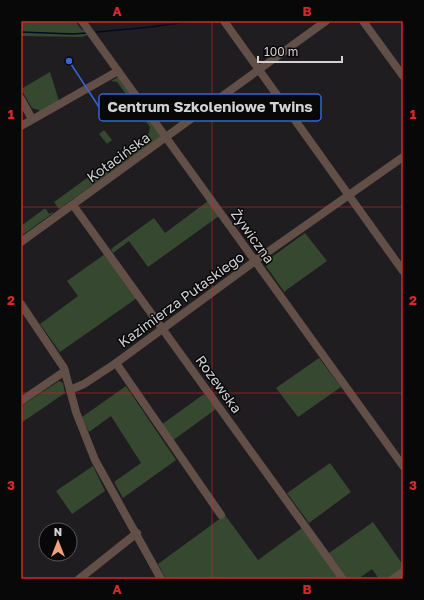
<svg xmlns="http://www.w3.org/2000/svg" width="424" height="600" viewBox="0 0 424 600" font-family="'Golos Text',sans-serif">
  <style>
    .green { fill: #364830 }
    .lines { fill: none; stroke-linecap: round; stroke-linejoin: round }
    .stream { stroke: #000a26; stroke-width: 1.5 }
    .minor { stroke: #624f48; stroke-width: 8 }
    .grid { fill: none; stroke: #d62828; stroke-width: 1; stroke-opacity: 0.55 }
    .labels { text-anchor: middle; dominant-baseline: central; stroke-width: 3; stroke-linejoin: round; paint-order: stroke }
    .street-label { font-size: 14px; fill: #d2d1d3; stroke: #080809 }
    .leader { fill: none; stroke: #3862d7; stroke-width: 1.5 }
    .callout-dot { fill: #3862d7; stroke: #080809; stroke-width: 1.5 }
    .callout { fill: #080809; stroke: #3862d7; stroke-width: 1.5 }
    .callout-label { font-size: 15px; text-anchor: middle; font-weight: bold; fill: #d2d1d3 }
    .neatline { fill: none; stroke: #d62828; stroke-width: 1.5 }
    .grid-label { font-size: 13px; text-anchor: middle; font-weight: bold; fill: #d62828 }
  </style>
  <rect width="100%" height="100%" fill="#1f1d20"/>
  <g class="green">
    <polygon points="21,21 75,21 82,30 85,30 88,35 81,37 21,36"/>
    <polygon points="50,72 59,101 42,111 32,108 21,89"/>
    <polygon points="118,77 161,136 59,209 54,202 149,133 150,127 117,82 111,81"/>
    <polygon points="104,130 112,140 107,144 99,134"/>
    <polygon points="208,201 219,216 148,267 129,241 113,253 111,249 154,218 165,233"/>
    <polygon points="44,209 46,209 49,214 53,212 53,213 21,236 21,226"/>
    <polygon points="305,233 327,261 285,291 285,293 266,266 265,263 269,259"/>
    <polygon points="105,254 137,298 60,352 40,324 78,296 67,281"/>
    <polygon points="319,358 341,387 298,417 276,388"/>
    <polygon points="59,381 63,383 65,393 21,423 21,406"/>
    <polygon points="126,386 176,460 123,498 114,482 141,463 111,416 89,432 82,417"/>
    <polygon points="204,394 216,409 172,441 161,425"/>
    <polygon points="330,463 351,492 309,523 287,493"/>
    <polygon points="93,466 105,491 72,514 56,491"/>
    <polygon points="225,515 258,560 302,528 339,579 166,579 158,564"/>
    <polygon points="373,522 403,565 403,568 388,579 379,579 372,569 358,579 348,579 329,553"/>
  </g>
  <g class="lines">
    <g class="stream">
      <polyline points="21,32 73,34 87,33"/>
      <polyline points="97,32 151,27 193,21"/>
    </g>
    <g class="minor">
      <polyline points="82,21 403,466"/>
      <polyline points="224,21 403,271"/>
      <polyline points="363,21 403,76"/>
      <polyline points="21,99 32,119"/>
      <polyline points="21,126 118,71"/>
      <polyline points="73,205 343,579"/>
      <polyline points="21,242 326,21"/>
      <polyline points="21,304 64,368 76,412 95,460 161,579"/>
      <polyline points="116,363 221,515"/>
      <polyline points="70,390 84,384 116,363 255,261 403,157"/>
      <polyline points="21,401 65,371"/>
      <polyline points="79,579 137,533"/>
      <polyline points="393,579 403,572"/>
    </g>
  </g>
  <path class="grid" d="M212,21V579M21,207H403M21,393H403"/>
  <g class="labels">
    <g class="street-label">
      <text transform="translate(118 157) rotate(-36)">Kołacińska</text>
      <text transform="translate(253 236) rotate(54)">Żywiczna</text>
      <text transform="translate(181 299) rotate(-36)">Kazimierza Pułaskiego</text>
      <text transform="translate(219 384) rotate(54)">Rozewska</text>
    </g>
  </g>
  <path class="leader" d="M69 61L99 107"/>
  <circle class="callout-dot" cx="69" cy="61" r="4"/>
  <rect class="callout" x="99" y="94" width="222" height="27" rx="4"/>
  <g class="callout-label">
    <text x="210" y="112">Centrum Szkoleniowe Twins</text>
  </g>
  <rect width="424" height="600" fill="none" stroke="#080809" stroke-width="44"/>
  <g transform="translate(58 542)"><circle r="19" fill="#080809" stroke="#59585a"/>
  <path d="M0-3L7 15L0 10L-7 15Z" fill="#f1a17d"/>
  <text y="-6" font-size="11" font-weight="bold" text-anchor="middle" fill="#d2d1d3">N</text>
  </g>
  <path d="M258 56v6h84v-6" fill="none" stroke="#d2d1d3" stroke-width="2"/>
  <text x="264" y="56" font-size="12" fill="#d2d1d3" stroke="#080809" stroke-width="3" paint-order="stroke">100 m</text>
  <rect x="22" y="22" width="380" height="556" class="neatline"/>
  <g class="grid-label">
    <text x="117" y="16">A</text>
    <text x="307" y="16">B</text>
    <text x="11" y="119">1</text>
    <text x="413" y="119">1</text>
    <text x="11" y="305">2</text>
    <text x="413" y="305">2</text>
    <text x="11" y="490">3</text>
    <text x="413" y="490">3</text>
    <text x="117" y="594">A</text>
    <text x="307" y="594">B</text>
  </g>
</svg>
